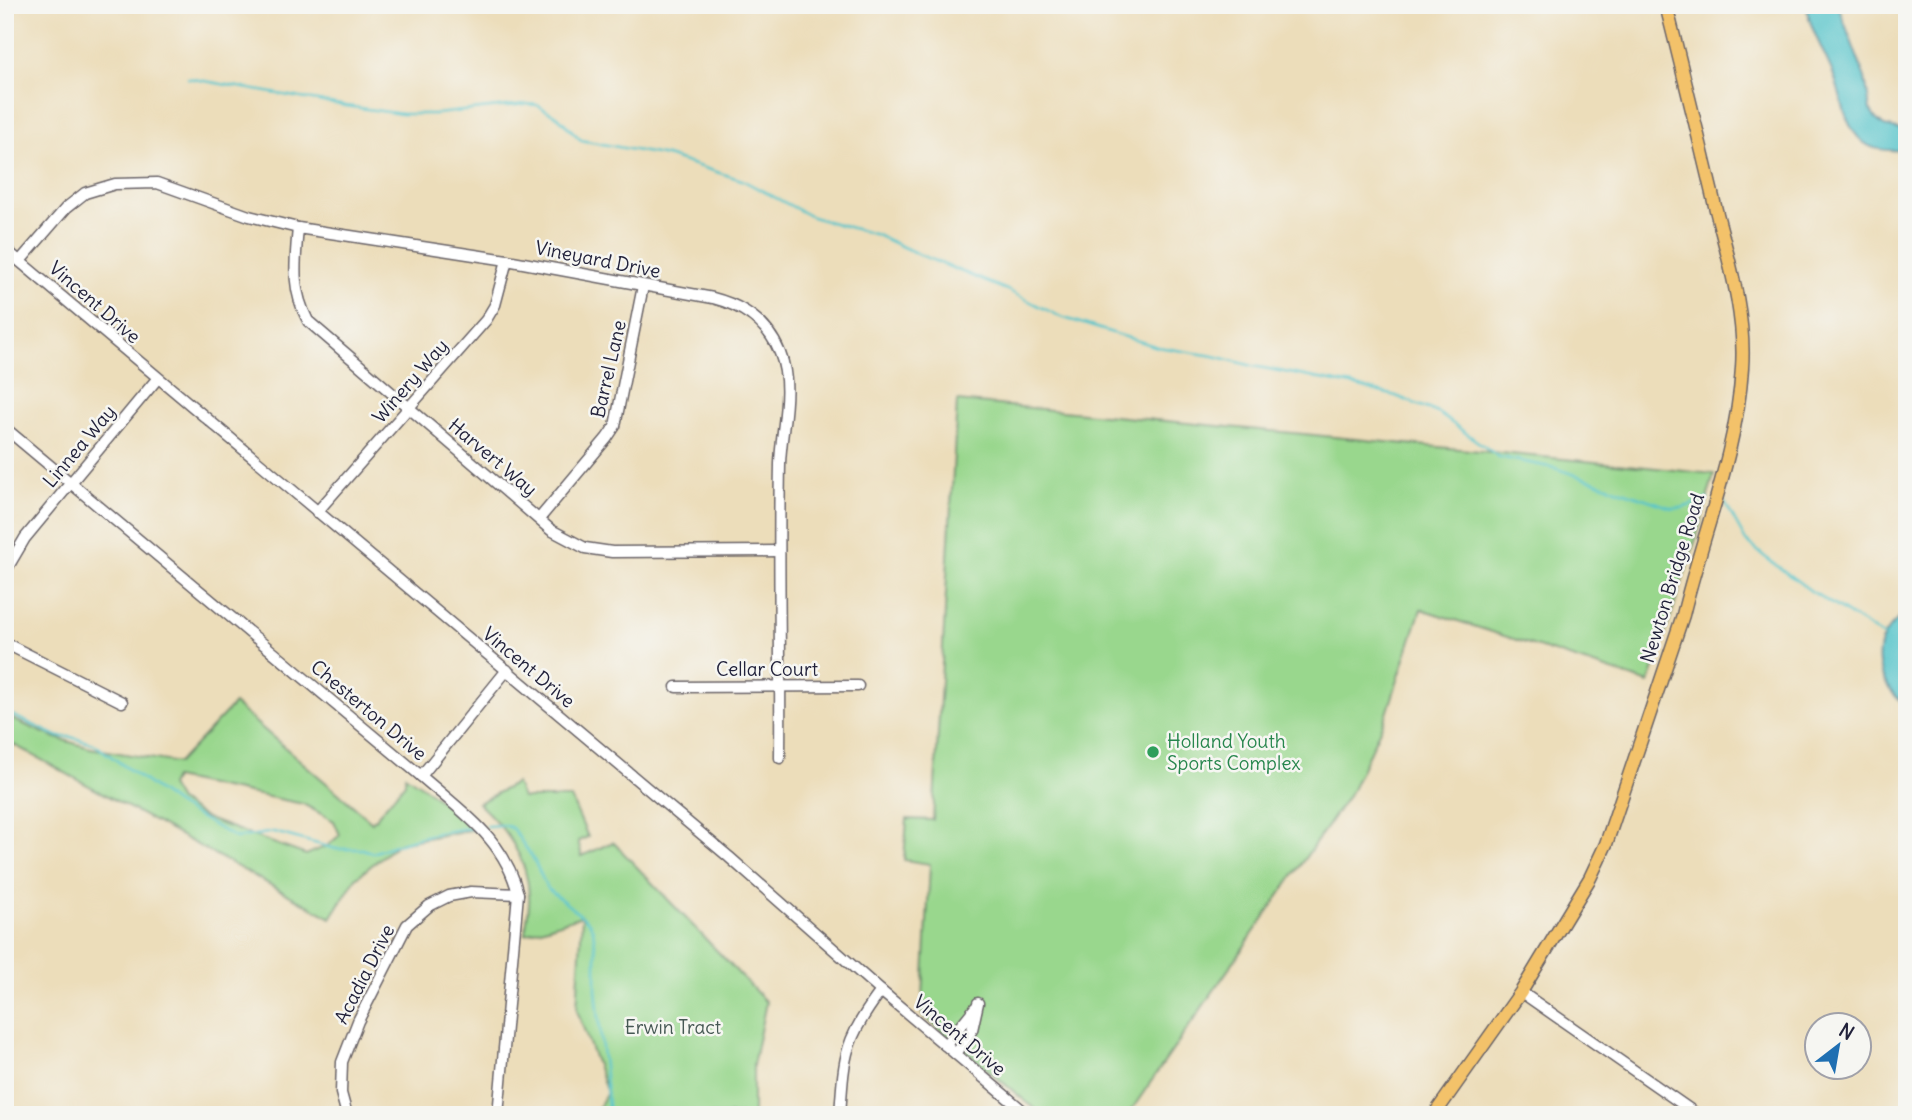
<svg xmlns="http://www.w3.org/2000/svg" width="1912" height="1120" viewBox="0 0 1912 1120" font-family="Delius,sans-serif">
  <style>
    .green { fill: #99d78d; stroke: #5e7c64; stroke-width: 2; fill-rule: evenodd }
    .water { fill: #56c4ca; stroke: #3c7382; stroke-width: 2 }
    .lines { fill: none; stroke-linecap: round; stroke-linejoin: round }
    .stream { stroke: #56c4ca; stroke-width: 2.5 }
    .minor-casing { stroke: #696367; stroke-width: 13 }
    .major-casing { stroke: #696367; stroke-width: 15 }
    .minor { stroke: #fff; stroke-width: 10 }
    .major { stroke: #f3c26a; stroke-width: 12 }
    .leisure-dot { fill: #2e9e5b; stroke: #f6f6f2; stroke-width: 2.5 }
    .labels { text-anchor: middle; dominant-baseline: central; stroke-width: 5; stroke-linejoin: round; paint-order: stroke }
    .street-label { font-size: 19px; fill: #22223b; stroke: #f6f6f2 }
    .leisure-label { font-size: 19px; fill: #27864d; stroke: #f6f6f2; text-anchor: start }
    .park-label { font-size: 19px; fill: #465854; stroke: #f6f6f2 }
  </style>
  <rect width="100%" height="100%" fill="#f6f6f2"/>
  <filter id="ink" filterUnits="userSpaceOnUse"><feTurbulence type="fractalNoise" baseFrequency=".0143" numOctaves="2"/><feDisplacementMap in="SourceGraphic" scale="14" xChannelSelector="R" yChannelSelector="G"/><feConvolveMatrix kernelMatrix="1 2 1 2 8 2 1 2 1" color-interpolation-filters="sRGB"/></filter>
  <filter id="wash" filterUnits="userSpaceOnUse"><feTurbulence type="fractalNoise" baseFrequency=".00686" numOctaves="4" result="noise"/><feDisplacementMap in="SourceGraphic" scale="28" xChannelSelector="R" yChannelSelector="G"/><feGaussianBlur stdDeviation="1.57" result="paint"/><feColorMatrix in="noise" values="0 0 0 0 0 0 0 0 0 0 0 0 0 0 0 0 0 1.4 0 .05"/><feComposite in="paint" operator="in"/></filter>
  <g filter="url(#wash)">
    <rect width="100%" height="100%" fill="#ecddba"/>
    <g class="green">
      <polygon points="957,401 1637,466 1714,474 1697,536 1649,683 1421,609 1387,714 1352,790 1128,1115 1042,1115 922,1015 930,864 904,860 907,819 933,820"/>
      <path d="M234,704L372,822L405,783V775L426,789L475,829L399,843L356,878L331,918L5,740V716L53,737L90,748L178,763ZM174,778L303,804L334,821L340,835L327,846L306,855L205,818L179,801L170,786Z"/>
      <path d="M516,783L522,798H571L588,837L578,841L582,856L613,842L766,1002L753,1065V1115H594L607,1093L577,1010L582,916L525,934C526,922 530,908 529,896C528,857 505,828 478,803Z"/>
    </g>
    <g class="water">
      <path d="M1806,5H1838L1865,78L1870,110L1876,119L1884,126L1907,131V151C1890,149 1874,153 1861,140C1844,124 1842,97 1834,76C1825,53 1810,30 1806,5Z"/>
      <path d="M1907,613V645L1904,649L1907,665V706C1871,680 1867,637 1907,613Z"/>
    </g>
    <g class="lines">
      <g class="stream">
        <polyline points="188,78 346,106 402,114 436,114 526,104 537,105 557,116 581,140 666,156 742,180 812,217 877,235 918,254 1007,290 1061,317 1158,347 1214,356 1253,366 1352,385 1396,396 1438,413 1499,457 1555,468 1672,508 1682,508 1708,499"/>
        <polyline points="1725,503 1746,541 1765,557 1811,591 1883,636"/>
        <path d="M5,712L59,737H71L94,744L179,806L236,838L274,832L336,849H363L373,853C406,840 437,831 472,828"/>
        <polyline points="487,826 504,825 512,828 533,858 547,888 589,922 593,930 596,952 596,990 609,1115"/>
      </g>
    </g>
  </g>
  <g filter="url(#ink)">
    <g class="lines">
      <g class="minor-casing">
        <g id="minor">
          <path d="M298,228C295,263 291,289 308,321L551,530L585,548L612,552L779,551"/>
          <polyline points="5,249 729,857 881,991 1028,1115"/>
          <path d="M20,261L66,208L85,193L115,184L157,183L249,216L298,228L507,260L713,298C744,306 768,323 780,353C794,388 781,428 780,464C778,562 781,660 780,758"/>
          <path d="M5,428L421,776C462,812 505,839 518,894L498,1115"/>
          <polyline points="317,512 486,320 495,305 507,260"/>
          <polyline points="539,519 607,438 615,426 643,286"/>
          <polyline points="5,572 25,538 157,379"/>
          <polyline points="5,643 122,702"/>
          <polyline points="676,687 858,686"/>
          <polyline points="421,776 507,670"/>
          <polyline points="1521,992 1698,1115"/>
          <polyline points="945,1045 975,1008"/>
          <polyline points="956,1054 972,1030 978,1003"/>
          <polyline points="347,1115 341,1093 342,1062 358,1021 407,925 429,906 449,896 471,892 518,894"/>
          <path d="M840,1115C844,1056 844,1040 881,991"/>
        </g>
      </g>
      <g class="major-casing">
        <path id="major" d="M1434,1115L1521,992L1590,878L1606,844L1683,615C1703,532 1737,453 1742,368C1746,314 1728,258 1715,206C1699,139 1683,72 1666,5"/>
      </g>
      <use href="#minor" class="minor"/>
      <use href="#major" class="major"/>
    </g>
  </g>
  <circle class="leisure-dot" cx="1153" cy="752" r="7"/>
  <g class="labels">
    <g class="street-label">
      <text transform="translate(598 259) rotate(11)">Vineyard Drive</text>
      <text transform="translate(95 302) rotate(41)">Vincent Drive</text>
      <text transform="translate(608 369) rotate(-77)">Barrel Lane</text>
      <text transform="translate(410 381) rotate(-49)">Winery Way</text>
      <text transform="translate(79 446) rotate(-50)">Linnea Way</text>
      <text transform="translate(493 457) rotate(40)">Harvert Way</text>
      <text transform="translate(1672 578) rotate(-73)">Newton Bridge Road</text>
      <text transform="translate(529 667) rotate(40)">Vincent Drive</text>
      <text x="767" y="669">Cellar Court</text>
      <text transform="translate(369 710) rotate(40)">Chesterton Drive</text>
      <text transform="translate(364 974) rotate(-63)">Acadia Drive</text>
      <text transform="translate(960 1035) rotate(40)">Vincent Drive</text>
    </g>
    <g class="leisure-label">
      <text x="1167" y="741">Holland Youth<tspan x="1167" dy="22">Sports Complex</tspan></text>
    </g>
    <g class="park-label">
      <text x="673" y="1027">Erwin Tract</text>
    </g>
  </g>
  <rect width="1912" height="1120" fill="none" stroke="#f6f6f2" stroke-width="28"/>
  <g transform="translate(1838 1046) rotate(31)"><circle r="33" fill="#f6f6f2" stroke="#a1a1a9" stroke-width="2"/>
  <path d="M0-5L12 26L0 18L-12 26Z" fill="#1f6fb2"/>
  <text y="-10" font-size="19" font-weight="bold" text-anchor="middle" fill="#22223b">N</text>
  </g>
</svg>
